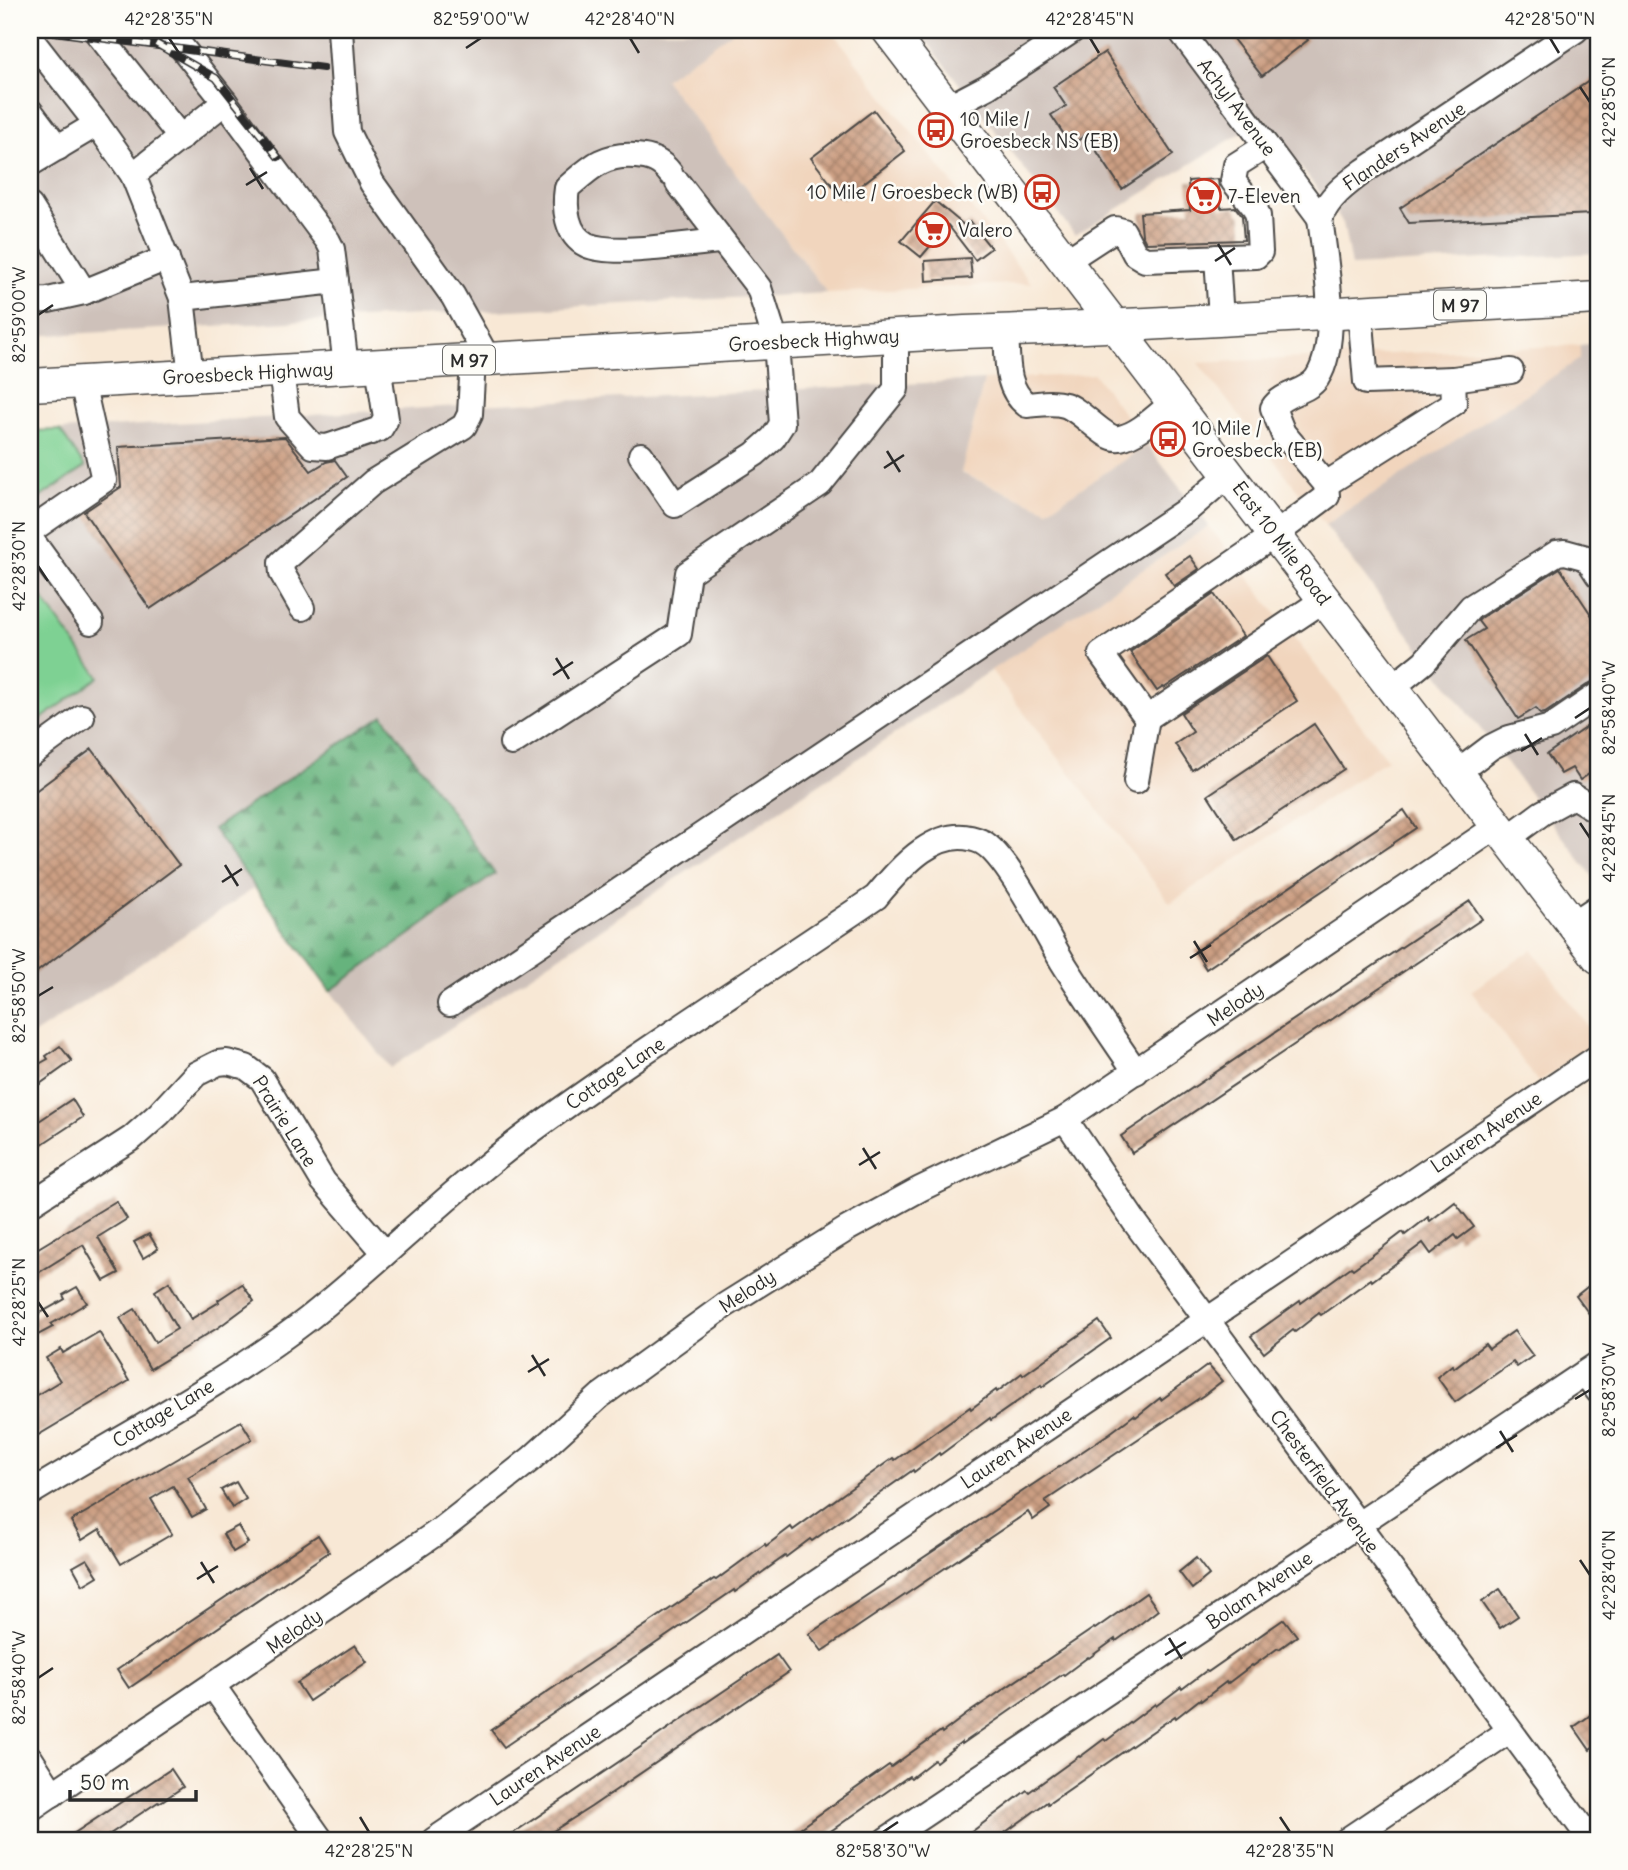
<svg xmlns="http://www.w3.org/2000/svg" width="1628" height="1870" viewBox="0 0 1628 1870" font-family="Delius,sans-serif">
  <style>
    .built { fill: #f1d5bd }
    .industrial { fill: #cec1ba }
    .grass { fill: #7ed193; stroke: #547e5f; stroke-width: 2 }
    .forest { fill: url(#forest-firs); stroke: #486f54; stroke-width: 2 }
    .building { fill: url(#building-cross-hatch) }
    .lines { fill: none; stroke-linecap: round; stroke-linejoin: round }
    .minor-casing { stroke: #4a4744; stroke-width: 28 }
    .major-casing { stroke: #4a4744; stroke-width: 35 }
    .minor { stroke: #fff; stroke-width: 24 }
    .major { stroke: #fff; stroke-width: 32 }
    .rail-casing { stroke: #2b2b2b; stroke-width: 8 }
    .rail { stroke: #fdfcf7; stroke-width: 5; stroke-dasharray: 16; stroke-linecap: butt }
    .ticks { fill: none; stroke: #2b2b2b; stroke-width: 2.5 }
    .labels { text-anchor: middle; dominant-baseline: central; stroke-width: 5; stroke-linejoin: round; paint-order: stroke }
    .shield { fill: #fdfcf7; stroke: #6a6a68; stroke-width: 2 }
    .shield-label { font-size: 18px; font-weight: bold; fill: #2b2b2b }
    .street-label { font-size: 19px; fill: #2b2b2b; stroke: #fdfcf7 }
    .poi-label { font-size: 19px; fill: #2b2b2b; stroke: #fdfcf7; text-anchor: start }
    .neatline { fill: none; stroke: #2b2b2b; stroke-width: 2.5 }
    .ticks-label { font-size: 18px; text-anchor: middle; fill: #2b2b2b }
  </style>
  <defs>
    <pattern id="forest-firs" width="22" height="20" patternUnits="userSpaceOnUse" patternTransform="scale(1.75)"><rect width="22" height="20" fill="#66b37d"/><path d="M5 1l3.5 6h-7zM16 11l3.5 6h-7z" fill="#549267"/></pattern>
    <pattern id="building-cross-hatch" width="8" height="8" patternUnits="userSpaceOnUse" patternTransform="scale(1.75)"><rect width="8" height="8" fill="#cc9f83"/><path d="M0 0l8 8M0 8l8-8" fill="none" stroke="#a6826b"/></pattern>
  </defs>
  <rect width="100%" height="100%" fill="#fdfcf7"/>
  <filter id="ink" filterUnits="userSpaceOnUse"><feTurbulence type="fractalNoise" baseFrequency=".0143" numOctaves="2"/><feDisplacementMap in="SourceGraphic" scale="14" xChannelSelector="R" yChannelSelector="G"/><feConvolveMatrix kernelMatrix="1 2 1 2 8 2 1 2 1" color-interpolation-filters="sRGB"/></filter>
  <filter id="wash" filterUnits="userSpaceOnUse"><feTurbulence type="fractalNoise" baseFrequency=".00686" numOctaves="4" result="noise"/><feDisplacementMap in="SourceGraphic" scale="28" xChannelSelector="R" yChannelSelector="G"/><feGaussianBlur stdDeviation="1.57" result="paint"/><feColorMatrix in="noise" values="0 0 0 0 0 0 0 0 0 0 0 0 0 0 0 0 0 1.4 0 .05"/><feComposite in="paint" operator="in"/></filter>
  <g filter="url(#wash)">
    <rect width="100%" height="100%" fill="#f8e8d5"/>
    <g class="built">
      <polygon points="734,30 831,30 1031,283 827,293 664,79"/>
      <polygon points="1580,345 1581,359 1325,525 1198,363"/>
      <polygon points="1094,374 1147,445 1048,510 961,472 984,380"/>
      <polygon points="1209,526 1387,759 1170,903 991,670"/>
      <polygon points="1532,950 1598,1040 1598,1044 1538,1082 1471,991"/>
    </g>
    <g class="industrial">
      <polygon points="30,30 735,30 664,79 827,293 30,336"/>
      <polygon points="918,30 1598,30 1598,253 1351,266 1343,223 1264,119 1075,235"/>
      <polygon points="1598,343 1598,883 1325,525 1580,359 1580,345"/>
      <polygon points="984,380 961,473 1048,510 1147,445 1209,526 390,1068 330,991 495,874 383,716 213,829 255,888 30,1037 30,727 99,677 30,581 30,504 85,467 60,430 458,406"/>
    </g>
    <g class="grass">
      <polygon points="60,430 85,467 30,504 30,431"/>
      <polygon points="30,581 99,677 30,727"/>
    </g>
    <polygon class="forest" points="383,715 495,874 330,991 213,829"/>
    <g id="blocks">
      <g class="building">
        <polygon points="1226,30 1300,30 1308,40 1262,76"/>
        <polygon points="1105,52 1173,155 1122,189 1086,135 1071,145 1051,115 1066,106 1053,87"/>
        <polygon points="1598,75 1598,210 1592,214 1409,223 1400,208"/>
        <polygon points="874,110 905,151 843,199 811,158"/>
        <polygon points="1218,179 1221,208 1235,207 1242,216 1244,240 1146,243 1142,235 1140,213 1190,210 1188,181"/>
        <polygon points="935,201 965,226 970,222 991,248 975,260 948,225 921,257 901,241"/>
        <polygon points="970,258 972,278 926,281 925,261"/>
        <polygon points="285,437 311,471 326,462 335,460 347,477 150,609 84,512 121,487 118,447"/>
        <polygon points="1190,556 1199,569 1174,586 1165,573"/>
        <polygon points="1560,568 1598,625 1598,680 1590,683 1545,713 1540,714 1536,708 1518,719 1466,640 1484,629 1478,621 1481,618"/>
        <polygon points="1214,594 1243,636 1164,688 1163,687 1157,691 1130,652"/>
        <polygon points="1267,656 1297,701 1192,770 1175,744 1193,732 1181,713"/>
        <polygon points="1598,719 1598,768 1580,780 1572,768 1561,774 1547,754"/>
        <polygon points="1314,724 1344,769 1237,840 1208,795"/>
        <polygon points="92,749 179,865 30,977 30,795"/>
        <polygon points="1404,810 1416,828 1206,969 1195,951"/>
        <polygon points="1470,901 1482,919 1132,1153 1121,1136"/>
        <polygon points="60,1046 72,1061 30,1091 30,1069 48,1059 46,1056"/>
        <polygon points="72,1099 83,1117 30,1152 30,1127"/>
        <polygon points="116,1201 127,1219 98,1237 119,1273 104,1281 83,1245 30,1278 30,1253"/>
        <polygon points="1455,1202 1474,1227 1458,1239 1455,1235 1431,1254 1423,1243 1372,1281 1371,1279 1321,1315 1319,1313 1295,1332 1293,1330 1264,1353 1251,1336 1300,1301 1301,1303 1351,1267 1353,1269 1378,1251 1403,1232 1405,1235 1428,1217 1430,1221"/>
        <polygon points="149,1234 158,1249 143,1258 134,1242"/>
        <polygon points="169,1282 191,1319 219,1302 218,1300 242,1284 254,1301 219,1327 150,1369 120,1318 135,1309 155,1342 177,1329 155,1291"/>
        <polygon points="1591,1284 1598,1293 1598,1326 1576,1296"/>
        <polygon points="77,1287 87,1303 51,1324 53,1327 38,1335 30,1319 65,1299 63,1295"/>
        <polygon points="1099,1321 1111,1338 1042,1387 1041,1385 991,1420 990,1418 940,1455 939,1453 914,1472 913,1470 812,1541 810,1539 786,1557 785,1556 735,1592 734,1590 504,1747 491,1730 714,1579 716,1580 765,1544 766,1546 791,1527 793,1530 893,1458 895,1460 970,1407 971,1409 996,1390 997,1392 1022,1373 1023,1375"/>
        <polygon points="1514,1331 1533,1356 1517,1367 1513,1362 1455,1402 1437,1377 1452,1365 1454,1368 1485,1344 1489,1349"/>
        <polygon points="99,1332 129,1381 30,1440 30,1399 60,1381 46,1358 61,1349 63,1353"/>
        <polygon points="1208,1365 1222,1381 1204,1395 1045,1501 1050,1508 1033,1520 1028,1512 822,1651 809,1634 1110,1433 1134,1415 1136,1417 1160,1398 1161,1400"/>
        <polygon points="241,1421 252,1439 188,1477 206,1509 192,1517 173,1486 151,1499 172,1534 121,1564 100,1529 82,1540 71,1521"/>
        <polygon points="236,1482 246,1499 232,1508 221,1490"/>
        <polygon points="238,1526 248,1543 233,1552 223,1534"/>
        <polygon points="318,1535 329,1552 129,1688 117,1670"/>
        <polygon points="1196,1558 1209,1575 1192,1589 1179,1572"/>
        <polygon points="87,1559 98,1576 83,1585 73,1567"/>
        <polygon points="1500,1589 1518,1616 1500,1628 1482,1602"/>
        <polygon points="1146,1593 1158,1610 1140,1624 1116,1641 1115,1639 1089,1658 1088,1657 1064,1675 1063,1674 962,1744 961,1742 936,1762 934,1760 911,1778 909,1776 818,1840 783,1840 889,1765 891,1767 941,1731 942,1733 967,1714 1094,1628 1095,1629"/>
        <polygon points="1284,1619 1297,1636 1279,1649 1278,1648 1253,1666 1252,1665 1227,1684 1226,1682 1201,1701 1200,1699 1176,1718 1175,1716 1048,1804 1047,1802 995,1840 961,1840 1027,1790 1029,1792 1079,1756 1080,1757 1104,1739 1106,1741 1155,1704 1156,1706 1181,1687 1182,1689 1206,1671 1208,1672"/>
        <polygon points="355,1645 367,1662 309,1701 297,1683"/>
        <polygon points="777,1655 789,1672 591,1807 539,1840 503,1840"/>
        <polygon points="1592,1714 1598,1723 1598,1744 1590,1750 1574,1727"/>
        <polygon points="171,1769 183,1787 159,1803 158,1802 101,1840 64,1840"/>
      </g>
    </g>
  </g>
  <g filter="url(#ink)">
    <use href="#blocks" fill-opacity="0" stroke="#4a4744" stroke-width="2"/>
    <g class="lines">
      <g class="minor-casing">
        <g id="minor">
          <polyline points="95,30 181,138"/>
          <polyline points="168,30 225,102"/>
          <polyline points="340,30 347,132 372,183 453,296 488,359"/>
          <polyline points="1180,30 1320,218"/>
          <polyline points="30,38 97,124"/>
          <polyline points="947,108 987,87 1073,30"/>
          <polyline points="30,111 58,148"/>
          <polyline points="30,164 97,124 133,175"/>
          <path d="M670,173C661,161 651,157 636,156C604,153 590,168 567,188C564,207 566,235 587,245C614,257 690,243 721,241"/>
          <polyline points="30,206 84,292 167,258"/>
          <polyline points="1217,257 1221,319"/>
          <polyline points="1066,261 1115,229 1123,231 1135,254 1145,260 1256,256 1260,252 1258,216 1255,208 1233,181 1236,165 1266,146"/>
          <polyline points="182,298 133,175 225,102 328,241 332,249 336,281"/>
          <polyline points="30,301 48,300 84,292"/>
          <path d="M1006,330C1008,357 1004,388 1027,405C1040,404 1052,401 1065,405C1082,410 1105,441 1120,438C1140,434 1158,414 1174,402"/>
          <polyline points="281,371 287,417 313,446 327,447 380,429 386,419 378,365"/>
          <polyline points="191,376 182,298 336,281 346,367"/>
          <polyline points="1453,379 1511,371"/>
          <polyline points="641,455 675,505 755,454 773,438 782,424 776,342 759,288 678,183"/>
          <polyline points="1326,484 1454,403 1453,379 1366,382 1360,311"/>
          <polyline points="30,531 104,480 82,382"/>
          <polyline points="30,538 91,622"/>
          <path d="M1325,599L1147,718L1101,654L1276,534L1327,496L1326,484L1283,433L1273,408C1283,392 1307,393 1317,378C1341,341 1325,260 1320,218C1329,197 1345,185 1364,171L1576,30"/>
          <polyline points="302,608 282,573 281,563 373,482 464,426 470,414 473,360"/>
          <polyline points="1393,687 1424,662 1471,607 1557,553 1565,552 1587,558 1598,575"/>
          <polyline points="512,743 679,634 688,573 820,484 896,389 896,336"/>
          <polyline points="30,755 82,717"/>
          <polyline points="1458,772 1491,747 1509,738 1551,727 1598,695"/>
          <polyline points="1136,781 1147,718"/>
          <polyline points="1508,838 1542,813 1573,796 1598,811"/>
          <polyline points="1574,923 1598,907"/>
          <polyline points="450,1004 1191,507 1229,474"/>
          <polyline points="1065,1119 1134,1221 1591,1840"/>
          <polyline points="30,1204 132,1138 159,1114 196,1074 218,1063 227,1062 246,1067 262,1079 323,1181 384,1252"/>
          <polyline points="1585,1373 1598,1391"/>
          <path d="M30,1493C123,1436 221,1386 308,1319C381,1261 447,1194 522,1138C637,1053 759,977 876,897C900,868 939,821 982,842C1007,855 1045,933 1062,961C1085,998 1111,1035 1136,1072"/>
          <polyline points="213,1686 321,1840"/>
          <polyline points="30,1758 53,1794"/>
          <polyline points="30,1809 442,1529 531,1459 600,1396 724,1306 847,1229 920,1189 1065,1119 1499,825"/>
          <polyline points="434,1840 1598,1057"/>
          <polyline points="886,1840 1598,1364"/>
          <polyline points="1347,1840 1509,1731"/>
        </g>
      </g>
      <g class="major-casing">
        <g id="major">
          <polyline points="888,30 1598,957"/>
          <path d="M30,385L965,332C1176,325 1387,309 1598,298"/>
        </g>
      </g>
      <use href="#minor" class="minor"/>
      <use href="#major" class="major"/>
      <g class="rail-casing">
        <g id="rail">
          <polyline points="39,30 323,68"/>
          <polyline points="127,30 141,35 216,78 278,157"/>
        </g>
      </g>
      <use href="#rail" class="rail"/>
    </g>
  </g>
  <path class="ticks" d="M169,38L179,53M630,38L639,53M1090,38L1099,53M1550,38L1559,53M466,48L481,38M1580,87L1590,102M250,168L263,189M246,185L267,172M1218,244L1231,265M1215,261L1235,248M38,315L53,305M887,451L900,472M884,468L904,455M38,566L48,581M556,658L569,679M553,675L573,662M1575,718L1590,708M1525,734L1538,755M1521,751L1542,738M1580,823L1590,838M225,865L238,886M222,882L242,869M1194,941L1207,962M1190,958L1211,945M38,996L53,987M863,1148L876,1169M859,1165L880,1152M38,1302L48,1317M532,1355L545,1376M528,1372L549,1359M1575,1399L1590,1390M1500,1431L1513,1452M1496,1448L1517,1435M1580,1560L1590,1575M201,1562L214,1583M197,1579L218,1566M1169,1638L1182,1659M1165,1655L1186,1642M38,1678L53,1668M360,1817L369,1832M1280,1817L1290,1832M883,1832L898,1822"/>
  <defs>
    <g id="bus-ring" transform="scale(1.75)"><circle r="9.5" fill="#fdfcf7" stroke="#c8321e" stroke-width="1.5"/><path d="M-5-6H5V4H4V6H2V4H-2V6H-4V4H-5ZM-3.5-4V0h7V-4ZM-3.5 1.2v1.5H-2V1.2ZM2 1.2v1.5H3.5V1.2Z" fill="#c8321e"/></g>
    <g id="supermarket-ring" transform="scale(1.75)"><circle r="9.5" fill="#fdfcf7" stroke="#c8321e" stroke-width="1.5"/><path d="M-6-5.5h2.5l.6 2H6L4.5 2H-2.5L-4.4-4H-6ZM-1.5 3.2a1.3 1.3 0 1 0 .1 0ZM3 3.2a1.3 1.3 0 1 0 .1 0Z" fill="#c8321e"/></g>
  </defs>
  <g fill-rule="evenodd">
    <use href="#bus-ring" x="936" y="130"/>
    <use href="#bus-ring" x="1042" y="192"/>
    <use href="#supermarket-ring" x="1204" y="196"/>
    <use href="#supermarket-ring" x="933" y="230"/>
    <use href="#bus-ring" x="1168" y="439"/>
  </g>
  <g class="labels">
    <g class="shield">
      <rect x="1434" y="290.5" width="52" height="29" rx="5"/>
      <rect x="443" y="345.5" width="52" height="29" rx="5"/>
    </g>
    <g class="shield-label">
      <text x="1460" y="305">M 97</text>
      <text x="469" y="360">M 97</text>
    </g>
    <g class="street-label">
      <text transform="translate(1237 107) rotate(53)">Achyl Avenue</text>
      <text transform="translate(1404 146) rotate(-34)">Flanders Avenue</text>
      <text transform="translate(814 340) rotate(-3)">Groesbeck Highway</text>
      <text transform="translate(248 373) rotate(-3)">Groesbeck Highway</text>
      <text transform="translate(1282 543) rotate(53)">East 10 Mile Road</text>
      <text transform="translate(1235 1004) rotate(-34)">Melody</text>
      <text transform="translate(615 1073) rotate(-34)">Cottage Lane</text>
      <text transform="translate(285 1121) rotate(58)">Prairie Lane</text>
      <text transform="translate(1486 1132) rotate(-34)">Lauren Avenue</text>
      <text transform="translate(747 1291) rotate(-33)">Melody</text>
      <text transform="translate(163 1413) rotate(-31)">Cottage Lane</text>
      <text transform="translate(1016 1448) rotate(-34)">Lauren Avenue</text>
      <text transform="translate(1325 1481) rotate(54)">Chesterfield Avenue</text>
      <text transform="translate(1259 1590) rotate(-34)">Bolam Avenue</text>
      <text transform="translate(294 1631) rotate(-35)">Melody</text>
      <text transform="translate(545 1765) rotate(-34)">Lauren Avenue</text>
    </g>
    <g class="poi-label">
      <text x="960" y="119">10 Mile /<tspan x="960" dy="22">Groesbeck NS (EB)</tspan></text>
      <text x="1018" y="192" text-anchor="end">10 Mile / Groesbeck (WB)</text>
      <text x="1228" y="196">7-Eleven</text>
      <text x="958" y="230">Valero</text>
      <text x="1192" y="428">10 Mile /<tspan x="1192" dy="22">Groesbeck (EB)</tspan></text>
    </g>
  </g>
  <rect width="1628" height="1870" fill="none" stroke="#fdfcf7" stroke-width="77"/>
  <path d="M70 1790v10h126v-10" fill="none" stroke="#2b2b2b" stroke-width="3.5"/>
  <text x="80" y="1790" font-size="21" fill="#2b2b2b" stroke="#fdfcf7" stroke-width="5" paint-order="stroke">50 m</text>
  <rect x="38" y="38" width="1552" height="1794" class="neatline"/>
  <g class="ticks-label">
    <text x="169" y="25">42°28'35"N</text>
    <text x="481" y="25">82°59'00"W</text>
    <text x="630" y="25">42°28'40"N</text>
    <text x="1090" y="25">42°28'45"N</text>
    <text x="1550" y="25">42°28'50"N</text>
    <text transform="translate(1609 102) rotate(-90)" y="6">42°28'50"N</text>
    <text transform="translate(19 315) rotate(-90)" y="6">82°59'00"W</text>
    <text transform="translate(19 566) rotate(-90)" y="6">42°28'30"N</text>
    <text transform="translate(1609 708) rotate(-90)" y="6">82°58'40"W</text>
    <text transform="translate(1609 838) rotate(-90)" y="6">42°28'45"N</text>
    <text transform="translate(19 996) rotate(-90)" y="6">82°58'50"W</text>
    <text transform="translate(19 1302) rotate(-90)" y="6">42°28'25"N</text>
    <text transform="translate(1609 1390) rotate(-90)" y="6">82°58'30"W</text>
    <text transform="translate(1609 1575) rotate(-90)" y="6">42°28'40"N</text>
    <text transform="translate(19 1678) rotate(-90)" y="6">82°58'40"W</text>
    <text x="369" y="1857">42°28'25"N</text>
    <text x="883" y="1857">82°58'30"W</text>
    <text x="1290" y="1857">42°28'35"N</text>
  </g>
</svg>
